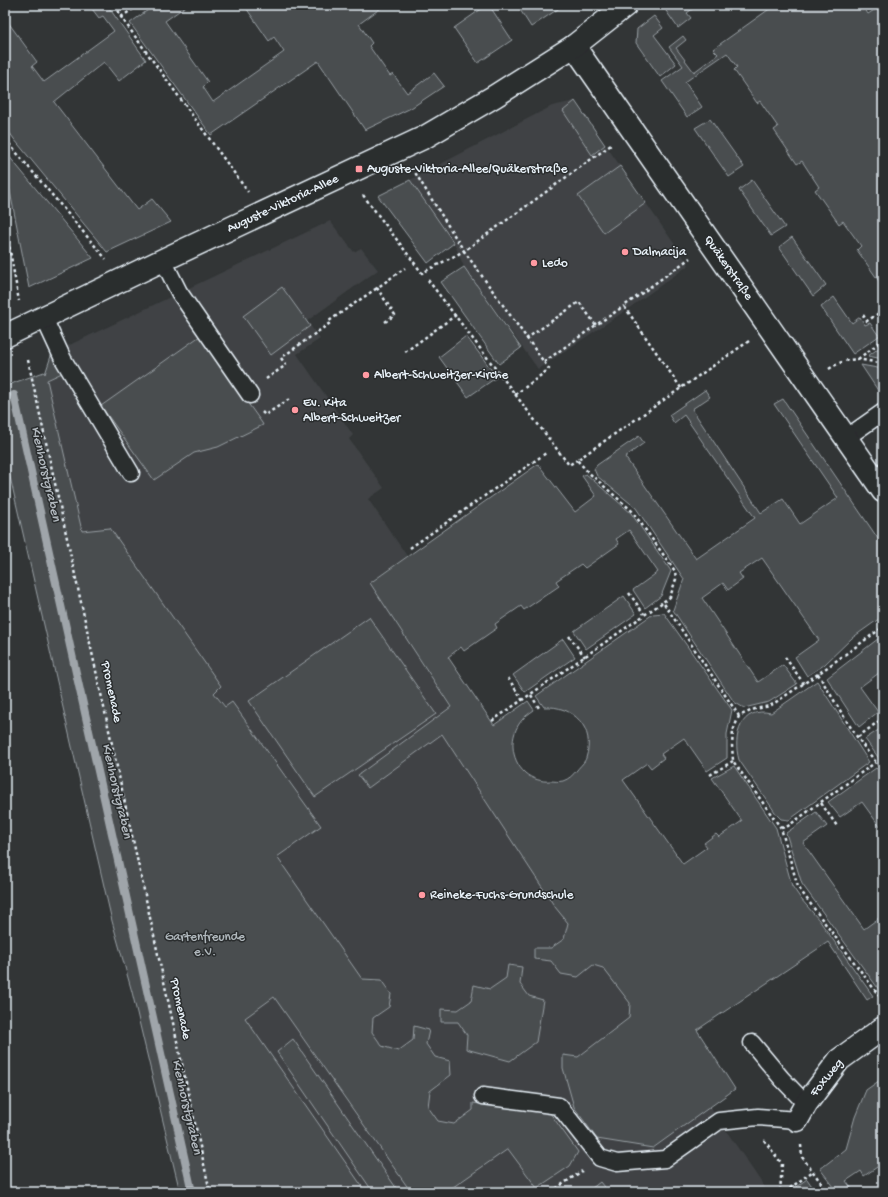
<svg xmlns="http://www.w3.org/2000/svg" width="888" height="1197" viewBox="0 0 888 1197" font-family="'Gochi Hand',sans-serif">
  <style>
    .built { fill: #3f4244 }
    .green { fill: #494d4f; stroke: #989fa4 }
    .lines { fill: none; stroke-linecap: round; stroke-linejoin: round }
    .stream { stroke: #9fa5aa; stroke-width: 8 }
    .lane-casing { stroke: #e8f1f8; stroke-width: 19 }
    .street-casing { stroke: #e8f1f8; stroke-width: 25 }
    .path { stroke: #e8f1f8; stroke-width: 2.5; stroke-dasharray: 3 3; stroke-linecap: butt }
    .lane { stroke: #2a2d2e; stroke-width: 16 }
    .street { stroke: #2a2d2e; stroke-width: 22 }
    .poi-dot { fill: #ff9aa2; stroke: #2a2d2e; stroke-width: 1.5 }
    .labels { text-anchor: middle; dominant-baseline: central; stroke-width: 3; stroke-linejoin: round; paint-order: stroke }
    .poi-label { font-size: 13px; fill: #e8f1f8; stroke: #2a2d2e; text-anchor: start }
    .street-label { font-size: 13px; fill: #e8f1f8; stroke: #2a2d2e }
    .park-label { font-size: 13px; fill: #b0b8bd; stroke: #2a2d2e }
    .water-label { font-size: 14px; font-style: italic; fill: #b1b8be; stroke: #2a2d2e }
  </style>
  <rect width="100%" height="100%" fill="#323536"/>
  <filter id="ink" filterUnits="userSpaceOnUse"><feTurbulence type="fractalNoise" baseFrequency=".025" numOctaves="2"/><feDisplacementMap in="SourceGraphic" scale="8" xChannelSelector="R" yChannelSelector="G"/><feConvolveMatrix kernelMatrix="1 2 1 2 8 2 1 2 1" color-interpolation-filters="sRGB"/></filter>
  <g filter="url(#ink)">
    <g class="built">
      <polygon points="575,101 689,265 625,311 538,369 464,267 454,243 410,180 552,106"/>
      <polygon points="330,221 354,252 361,248 378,270 307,321 320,339 297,354 353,435 349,439 384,488 368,499 407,556 370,583 710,1107 768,1192 358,1192 237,1023 287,915 244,731 214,692 221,686 82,531 46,380 62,373 59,350"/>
    </g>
    <g class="green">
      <polygon points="89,5 107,5 146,60 119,81 104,62 54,102 137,210 152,199 171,222 107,252 14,139 5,126 5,18 37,62 32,66 44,82 114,31 103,16 99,18"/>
      <polygon points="155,5 186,6 165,21 208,82 203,87 213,102 284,52 274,37 269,41 244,5 385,5 359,24 372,43 369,46 390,76 393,74 407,93 434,73 444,86 411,108 365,130 318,61 211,135 130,23"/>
      <polygon points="487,5 489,5 512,40 478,63 454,28"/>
      <polygon points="517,5 564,5 531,27"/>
      <polygon points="669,5 698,5 687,13 691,18 678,28 664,8"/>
      <polygon points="775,5 862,5 868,14 879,7 883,14 883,283 881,284 857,250 861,246 843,221 839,224 815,190 819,187 802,161 797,164 774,130 778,127 760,101 757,103 734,70 737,67 727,53 685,82 702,107 687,117 662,81 683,66 669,47 683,36 686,40 676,48 694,72 718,54 713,49"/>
      <polygon points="654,16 663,28 654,35 676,64 660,77 636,43 637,29"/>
      <polygon points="575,101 605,145 592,155 563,111"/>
      <polygon points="710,119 744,167 729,177 695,128"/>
      <polygon points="8,155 93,258 29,288 5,166 5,157"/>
      <polygon points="620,166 646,203 604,233 578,196"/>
      <polygon points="410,180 454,243 428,263 378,196"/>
      <polygon points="752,180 785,227 771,236 739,190"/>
      <polygon points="792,237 826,285 813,296 779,247"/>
      <polygon points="464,267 521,348 499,364 441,282"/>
      <polygon points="282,287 310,326 271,355 243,316"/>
      <polygon points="834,297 852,323 860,317 865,325 870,323 879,336 853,354 821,307"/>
      <polygon points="200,336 262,423 263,425 218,447 194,453 154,480 101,406"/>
      <polygon points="466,336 497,377 468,397 439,357"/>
      <polygon points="883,345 883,359 868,356"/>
      <polygon points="52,353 62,373 47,380 82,531 110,528 221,686 214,693 225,707 232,702 321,826 277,857 362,979 381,980 391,994 389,1007 373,1018 372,1032 382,1046 398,1051 413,1040 414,1026 429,1030 426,1044 435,1057 450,1061 451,1075 430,1091 428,1107 438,1121 454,1124 473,1110 473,1103 550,1113 578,1152 570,1166 537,1188 508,1149 446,1192 411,1192 274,997 245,1018 366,1192 180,1192 132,992 112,921 5,455 5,387 16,382 44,372 45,374"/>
      <polygon points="861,365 883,369 883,398"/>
      <polygon points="705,390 710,397 692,409 761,513 783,499 800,524 838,498 774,404 783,399 883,546 883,616 852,638 824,665 807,676 795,657 819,640 762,558 739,573 743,579 728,590 723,583 702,598 758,682 783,665 797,684 769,702 744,708 734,702 673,610 684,579 636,508 597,476 594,469 597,465 639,436 644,443 625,457 696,559 755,518 684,415 674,423 669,415"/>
      <path d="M538,464L575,512L596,496L582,476L586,474L631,513L671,571L661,596L645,608L633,590L658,572L629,530L616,539L619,544L585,568L581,564L556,581L559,586L524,610L521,606L495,624L497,628L464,651L461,647L448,657L494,725L528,701L534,710C530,713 525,716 522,720C509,735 510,759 525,773C532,779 542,782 550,781C554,781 559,782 563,781C569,779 573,775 577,770C580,766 585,762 586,758C596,728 573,705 544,707L536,696L653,614L664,613L732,710L727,734V758L707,771L684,738L661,754L664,758L651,768L647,763L623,780L683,864L707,847L704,843L716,834L719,837L742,821L712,778L734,766L776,828L792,886L801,899L819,920L873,996L867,1000L828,942L697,1030L735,1089L653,1148L597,1139L574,1107L563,1068V1055L578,1057L629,1018L630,1003L603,968L593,965L578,977L561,974L551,961L534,959V948H551L564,939L568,923L555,907L442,734L368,788L358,775L451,707L370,583Z"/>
      <polygon points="624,596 636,614 586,649 574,631"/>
      <polygon points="369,617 436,714 315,797 249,701"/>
      <polygon points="883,635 883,670 860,687 878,712 859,727 827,678"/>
      <polygon points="563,639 575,657 525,692 513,675"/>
      <path d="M817,681L869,762L789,820L781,819L777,815L739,760C732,736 741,706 771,713Z"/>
      <polygon points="883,727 883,764 865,739"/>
      <polygon points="876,768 883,775 883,831 862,802 840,817 828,802"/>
      <polygon points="816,812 827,826 803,843 864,929 883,915 883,989 880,991 802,884 786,833"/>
      <polygon points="508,965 522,967 520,984 529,996 543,1000 536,1042 510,1061 466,1049 467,1035 458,1022 441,1022 441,1009 458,1010 471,1001 474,985 490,989 506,978"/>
      <polygon points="293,1039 399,1192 373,1192 277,1052"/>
      <polygon points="883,1078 883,1163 864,1176 861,1171 846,1181 854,1192 838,1192 820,1169 846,1149 855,1117 866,1090"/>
      <polygon points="807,1179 816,1192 789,1192"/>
      <polygon points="600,1182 608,1192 587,1192"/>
    </g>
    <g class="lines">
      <polyline class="stream" points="14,395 192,1192"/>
      <g class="lane-casing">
        <g id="lane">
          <polyline points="163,260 179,292 250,395"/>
          <polyline points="44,318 63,359 131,473"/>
          <polyline points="846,438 883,412"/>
          <polyline points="752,1043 782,1079 806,1104"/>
          <polyline points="483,1096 559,1106 600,1158 617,1163 665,1159 719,1121 758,1117 797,1120"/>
        </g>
      </g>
      <g class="street-casing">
        <g id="street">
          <polyline points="574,46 883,491"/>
          <polyline points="5,336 163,260 425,137 495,96 574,46 626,5"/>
          <polyline points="797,1120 806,1104 839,1060 883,1028"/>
        </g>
      </g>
      <g class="path">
        <polyline points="116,5 121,17 248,192"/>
        <polyline points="121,17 139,5"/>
        <polyline points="5,139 106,259"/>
        <polyline points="363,195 422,273 464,251 414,171"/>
        <polyline points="5,223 19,301"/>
        <polyline points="428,280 569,465 577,460"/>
        <polyline points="863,315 867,321 879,313 883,319"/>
        <polyline points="385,322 395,315 377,288 405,268"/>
        <polyline points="526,339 579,302 596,325 624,306"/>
        <polyline points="749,341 577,460 588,472 632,511 675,571 676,579 670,597 663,602 739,716 755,709 770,706 818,674 883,627"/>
        <polyline points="405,352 456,315"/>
        <polyline points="858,359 883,340"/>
        <polyline points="28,360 210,1192"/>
        <polyline points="544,362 596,325"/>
        <path d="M829,369C850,355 859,359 883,364"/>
        <polyline points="266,379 286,365 281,358 330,323 329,321 377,288"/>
        <polyline points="681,388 624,306 690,258"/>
        <polyline points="515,395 549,369 464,251 611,145"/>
        <polyline points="262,412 265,415 291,398"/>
        <polyline points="410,548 546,453"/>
        <polyline points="629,593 644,614"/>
        <polyline points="569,636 585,657"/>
        <polyline points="785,657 804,684"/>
        <path d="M818,674C838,706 857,742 883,770"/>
        <polyline points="508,678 523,701"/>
        <polyline points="531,695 539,708"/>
        <polyline points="739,716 733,731 732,745 733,761 781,828 798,887 883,1001"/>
        <polyline points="492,721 663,602"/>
        <polyline points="858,737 883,718"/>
        <polyline points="710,775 733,761"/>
        <polyline points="821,803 837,826"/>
        <polyline points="781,828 788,826 876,762"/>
        <polyline points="764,1140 782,1164 780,1192"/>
        <polyline points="801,1145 802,1157 828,1192"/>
        <polyline points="551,1192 582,1171"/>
        <polyline points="785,1192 813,1171"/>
      </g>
      <use href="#lane" class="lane"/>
      <use href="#street" class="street"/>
    </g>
  </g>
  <g class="poi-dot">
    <rect x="355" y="165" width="8" height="8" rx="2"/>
    <circle cx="625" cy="252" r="4"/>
    <circle cx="534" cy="263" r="4"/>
    <circle cx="366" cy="375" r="4"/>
    <circle cx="295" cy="410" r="4"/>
    <circle cx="422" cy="895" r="4"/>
  </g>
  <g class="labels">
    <g class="poi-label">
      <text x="367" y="169">Auguste-Viktoria-Allee/Quäkerstraße</text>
      <text x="633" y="252">Dalmacija</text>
      <text x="542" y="263">Ledo</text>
      <text x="374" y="375">Albert-Schweitzer-Kirche</text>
      <text x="303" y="403">Ev. Kita<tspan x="303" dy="15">Albert-Schweitzer</tspan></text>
      <text x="430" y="895">Reineke-Fuchs-Grundschule</text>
    </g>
    <g class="street-label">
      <text transform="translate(283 204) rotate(-25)">Auguste-Viktoria-Allee</text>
      <text transform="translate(728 268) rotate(55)">Quäkerstraße</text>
      <text transform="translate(111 692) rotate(78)">Promenade</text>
      <text transform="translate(180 1009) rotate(78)">Promenade</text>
      <text transform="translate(827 1078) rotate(-51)">Foxweg</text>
    </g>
    <g class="park-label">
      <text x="205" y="937">Gartenfreunde<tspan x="205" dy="15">e.V.</tspan></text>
    </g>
    <g class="water-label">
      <text transform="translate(45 474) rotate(77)">Kienhorstgraben</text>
      <text transform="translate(116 791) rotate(77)">Kienhorstgraben</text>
      <text transform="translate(186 1107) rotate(77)">Kienhorstgraben</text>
    </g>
  </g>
  <rect width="888" height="1197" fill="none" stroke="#2a2d2e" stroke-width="20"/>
  <rect x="10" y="10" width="868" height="1177" fill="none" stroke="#e8f1f8" stroke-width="1.5" filter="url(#ink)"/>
</svg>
